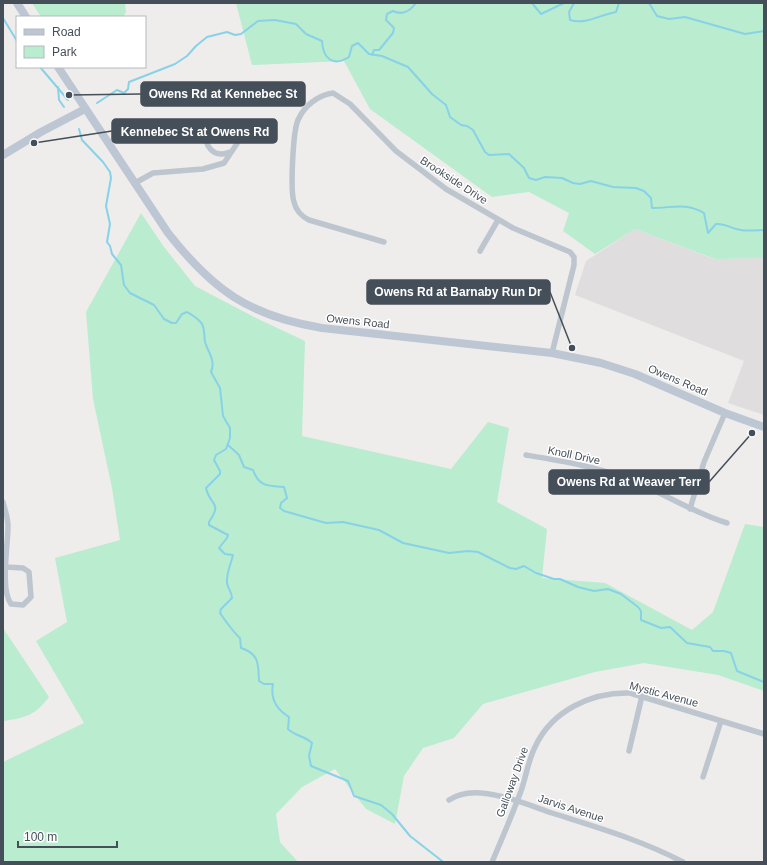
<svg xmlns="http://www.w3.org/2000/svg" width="767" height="865" viewBox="0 0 767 865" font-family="Helvetica,sans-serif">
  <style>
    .education { fill: #e0ddde }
    .green { fill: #baeccf }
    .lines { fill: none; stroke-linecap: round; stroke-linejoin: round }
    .stream { stroke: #88d2e8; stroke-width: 2 }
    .street { stroke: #bdc6ce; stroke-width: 5.5 }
    .secondary { stroke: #bdc7d3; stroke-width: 8 }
    .labels { text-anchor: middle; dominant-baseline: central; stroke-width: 3; stroke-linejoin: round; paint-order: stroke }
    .street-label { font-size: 11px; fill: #454f59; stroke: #fff }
    .leader { fill: none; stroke: #454f59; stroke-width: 1.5 }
    .callout-dot { fill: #454f59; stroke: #fff; stroke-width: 1.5 }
    .callout { fill: #454f59; stroke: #454f59; stroke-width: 1.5 }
    .callout-label { font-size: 12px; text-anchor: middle; font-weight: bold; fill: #fff }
  </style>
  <rect width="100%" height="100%" fill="#efecec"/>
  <polygon class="education" points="635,229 714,259 764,258 764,415 728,403 744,361 575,295 586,261"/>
  <g class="green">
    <polygon points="32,3 125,3 126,12 123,17 41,17"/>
    <polygon points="236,3 764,3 764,258 715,259 635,229 595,254 563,231 569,213 529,192 492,197 370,109 344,61 252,65"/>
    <polygon points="141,213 164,247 195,286 256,318 305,341 302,436 451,469 488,422 509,428 497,502 547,529 542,578 605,583 692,630 713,612 745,524 764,527 764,691 718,675 644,663 595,672 483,704 454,738 423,748 404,776 395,824 366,809 335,769 302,787 276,814 280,842 298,862 3,862 3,762 84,723 36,641 67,622 55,558 120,540 112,488 93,399 86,312"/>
    <path d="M3,628L49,697C35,715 26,718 3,721Z"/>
  </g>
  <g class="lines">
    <g class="stream">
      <polyline points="521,3 527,3"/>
      <polyline points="532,3 541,14 564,3"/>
      <path d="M574,3L569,12L570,20C586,25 599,15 616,12L619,3"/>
      <polyline points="624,3 631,3"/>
      <polyline points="649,3 657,16 669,19 685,17 745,34 764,31"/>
      <polyline points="3,18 17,41"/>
      <path d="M372,55L374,50H379L393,33L394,28L386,20L387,14L393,11C403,16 410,11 416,3"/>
      <polyline points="40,67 68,100"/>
      <polyline points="58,87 59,100 64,107"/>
      <path d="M97,103L117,90L124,93L128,89L129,82L175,64L187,56L196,46L207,37L227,32L235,35L241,34L258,21L275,20L296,24L306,34L322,41C323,59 333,67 349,57L352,46L358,43L369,54L382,56L408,67L432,94L446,105L450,117L461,125L467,126L473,130L485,152L489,155L509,154L524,168L529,178L536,180L545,177L562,178L573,183L580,184L591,181L613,187L636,188L644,191L651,198L652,208C672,208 686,202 704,213L708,233L716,224C726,223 731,229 741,230C744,231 760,230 764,230"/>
      <path d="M79,129L82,140L103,162L110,172L111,178L106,206L110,224L107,242L110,246L112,254L121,265L124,285L130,293L154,305L164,319L172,323H176L182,314L187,312C192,315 198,318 202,324C205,330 204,336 205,342C208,352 216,361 211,372L220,388L223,416L230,428V438L226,449L216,455L214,460L220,471V474L206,488C210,507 223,501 209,522V525L228,535L227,538L219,548L225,554L233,555C231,564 226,573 227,583C228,589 232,592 232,598L221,609L220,613C224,619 235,634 240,638L241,648C260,654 258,665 259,681L264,684H273C270,699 276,709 289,717L288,729C295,736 305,736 312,743L309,756L311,766L348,781L354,796L381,805L392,814L410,836L442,861"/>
      <path d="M228,445L239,455L244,467L253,470C259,487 268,486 284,487L287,498L281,503L280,508L284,511L326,523L343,522L379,530L403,543L449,553L468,551L478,552L510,568L516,569L524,566L536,573L554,579H560L578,587L594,591L608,589L621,594L638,607L641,611V620L661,628L670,627L687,643L710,647L713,651H724L731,653L737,671L764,682"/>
    </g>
    <g class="street">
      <path d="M135,183L153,173L203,169L224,163L238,142V135L233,124L217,123L207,131C202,146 215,159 230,152"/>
      <path d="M384,242L309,220C301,216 296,211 294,202C290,190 293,131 298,120C304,106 318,95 333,93L350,104L396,151L446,189L513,228L570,252L574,257V265L552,353"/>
      <polyline points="480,251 498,220"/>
      <path d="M526,455C562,461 599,467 633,481C665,494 694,513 727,523"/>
      <path d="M3,502C5,510 8,518 8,526C8,546 0,589 11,604L23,605L31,597L29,572L23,568L6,567"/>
      <polyline points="690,509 704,462 725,413"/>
      <polyline points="629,751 642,696"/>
      <polyline points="703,777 721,721"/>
      <path d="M449,800C458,794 470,792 481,793C505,795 529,805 552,813C596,827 641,840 683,862"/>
      <path d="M492,862C502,839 512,815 521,791C526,777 528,761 535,747C552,710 592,692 630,693L764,734"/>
    </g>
    <g class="secondary">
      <polyline points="17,3 26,17"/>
      <path d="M58,67L168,233C213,290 249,316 322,328L552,353L601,363L635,374L725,413L764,427"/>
      <polyline points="3,155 41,132 85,109"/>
    </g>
  </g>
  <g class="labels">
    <g class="street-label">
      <text transform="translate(454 180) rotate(33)">Brookside Drive</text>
      <text transform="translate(358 321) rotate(6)">Owens Road</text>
      <text transform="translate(678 380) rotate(23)">Owens Road</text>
      <text transform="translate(574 455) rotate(12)">Knoll Drive</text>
      <text transform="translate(664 694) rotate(15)">Mystic Avenue</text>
      <text transform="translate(512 782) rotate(-70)">Galloway Drive</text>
      <text transform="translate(571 808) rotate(18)">Jarvis Avenue</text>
    </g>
  </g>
  <path class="leader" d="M69 95L141 94M34 143L112 131M572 348L550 292M752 433L709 482"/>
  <g class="callout-dot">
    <circle cx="69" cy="95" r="4"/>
    <circle cx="34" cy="143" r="4"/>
    <circle cx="572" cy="348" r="4"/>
    <circle cx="752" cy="433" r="4"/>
  </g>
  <g class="callout">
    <rect x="141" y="82" width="164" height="24" rx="4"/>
    <rect x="112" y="119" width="165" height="24" rx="4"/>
    <rect x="367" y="280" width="183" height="24" rx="4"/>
    <rect x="549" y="470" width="160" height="24" rx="4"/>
  </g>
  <g class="callout-label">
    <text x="223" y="98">Owens Rd at Kennebec St</text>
    <text x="195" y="136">Kennebec St at Owens Rd</text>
    <text x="458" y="296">Owens Rd at Barnaby Run Dr</text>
    <text x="629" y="486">Owens Rd at Weaver Terr</text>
  </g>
  <rect width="767" height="865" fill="none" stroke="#454f59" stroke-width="8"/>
  <rect x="16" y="16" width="130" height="52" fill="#ffffff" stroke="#b5b9bd"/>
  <rect x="24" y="29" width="20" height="6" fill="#bdc7d3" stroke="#b5b9bd"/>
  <text x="52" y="36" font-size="12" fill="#454f59">Road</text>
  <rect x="24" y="46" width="20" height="12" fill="#baeccf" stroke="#b5b9bd"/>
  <text x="52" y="56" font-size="12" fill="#454f59">Park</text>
  <path d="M18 841v6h99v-6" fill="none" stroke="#454f59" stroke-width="2"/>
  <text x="24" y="841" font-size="12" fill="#454f59" stroke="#ffffff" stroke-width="3" paint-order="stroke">100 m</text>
</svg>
